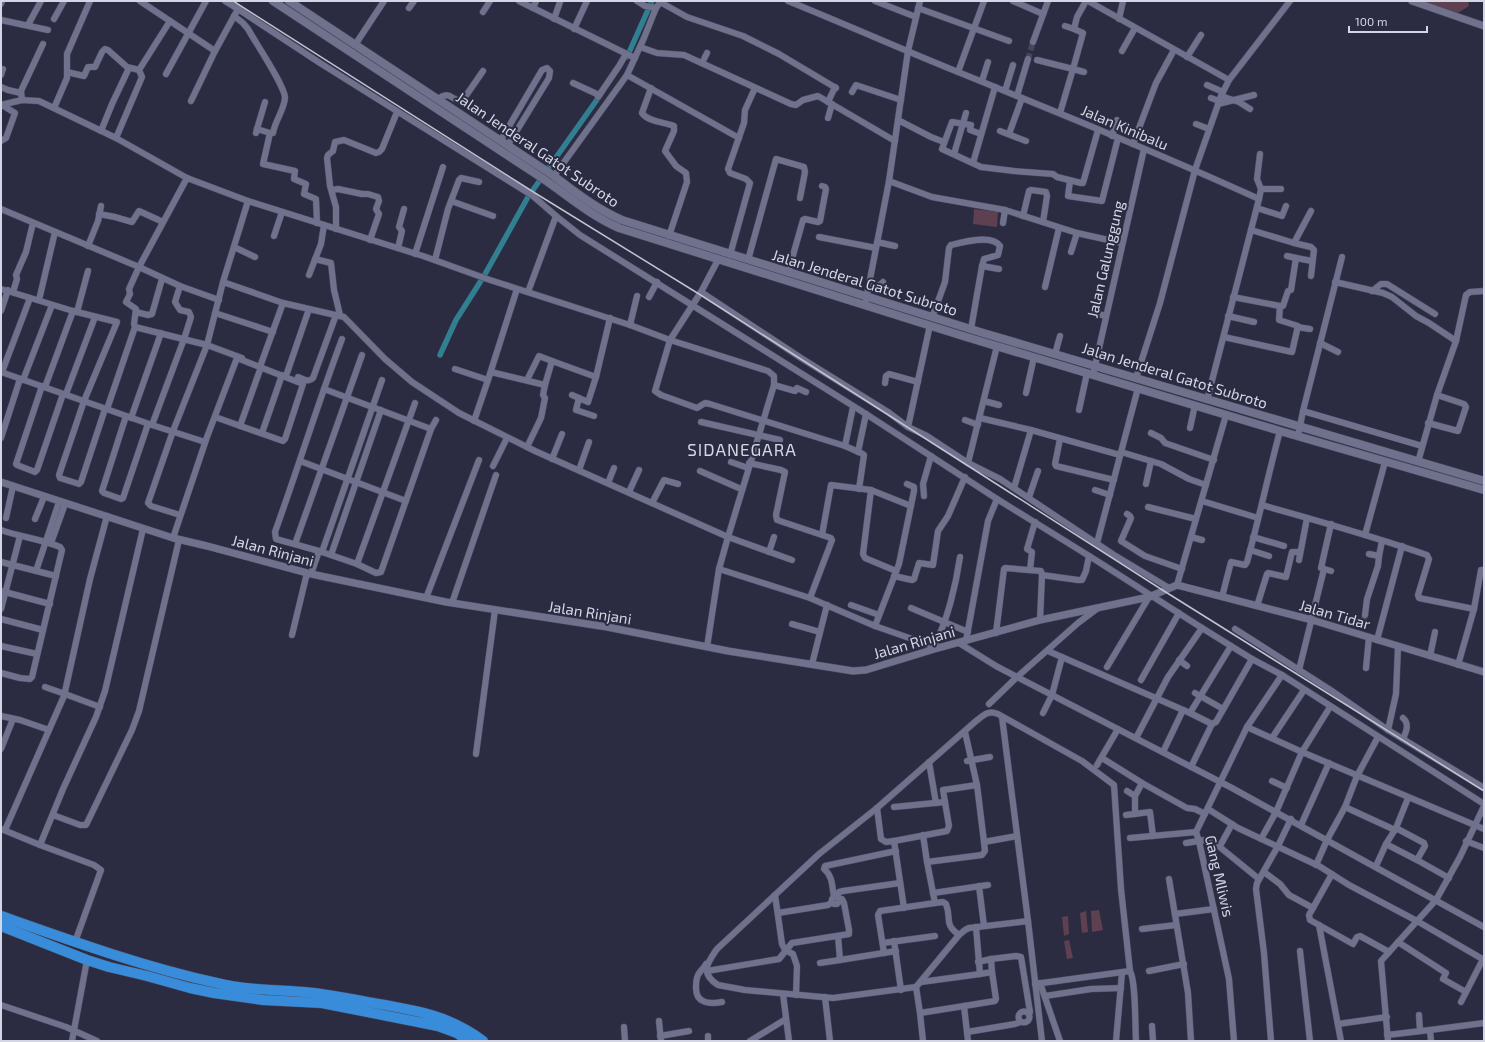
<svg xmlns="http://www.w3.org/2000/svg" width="1485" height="1042" viewBox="0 0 1485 1042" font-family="'Exo 2',sans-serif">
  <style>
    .green { fill: #5f4050 }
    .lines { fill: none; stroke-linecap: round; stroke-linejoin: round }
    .canal { stroke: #327f92; stroke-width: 5.5 }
    .minor-tunnel { stroke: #44465a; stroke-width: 6; stroke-dasharray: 6 3; stroke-linecap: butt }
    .minor-casing { stroke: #494a5d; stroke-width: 7 }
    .tertiary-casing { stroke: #494a5d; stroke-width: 8 }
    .secondary-casing { stroke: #494a5d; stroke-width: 9 }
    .trunk-casing { stroke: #494a5d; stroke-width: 11 }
    .minor { stroke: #70728d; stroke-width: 6 }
    .tertiary { stroke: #70728d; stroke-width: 7 }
    .secondary { stroke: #70728d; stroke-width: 8 }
    .trunk { stroke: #388cd9; stroke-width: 10 }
    .rail { stroke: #c1c2d2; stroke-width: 1.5 }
    .labels { text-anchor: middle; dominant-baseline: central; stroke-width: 4; stroke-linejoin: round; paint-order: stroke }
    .street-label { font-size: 15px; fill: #d5d6e5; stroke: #2b2c42 }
    .quarter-label { font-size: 17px; letter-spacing: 1px; fill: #d5d6e5; stroke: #2b2c42 }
  </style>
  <rect width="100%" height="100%" fill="#2b2c42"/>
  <g class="green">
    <polygon points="1420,1 1468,1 1469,6 1456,14"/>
    <polygon points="974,209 998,212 997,227 973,224"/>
    <polygon points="1099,910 1103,930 1092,932 1091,911"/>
    <polygon points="1086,911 1088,932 1082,933 1080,913"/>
    <polygon points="1068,916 1069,934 1064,936 1062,917"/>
    <polygon points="1069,940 1073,958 1067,959 1064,941"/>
  </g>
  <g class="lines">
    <g class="canal">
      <polyline points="627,57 652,1"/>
      <polyline points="440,355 456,320 484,276 528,197 601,94"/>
    </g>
    <g class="minor-tunnel">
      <polyline points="1028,59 1033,42"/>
      <polyline points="1361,629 1365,615"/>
    </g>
    <g class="minor-casing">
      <g id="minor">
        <polyline points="140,1 215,51 238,9 225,1"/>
        <polyline points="519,1 635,58"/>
        <polyline points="637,1 645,6 656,8"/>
        <path d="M788,1C845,24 901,49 958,72C1059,113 1160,154 1259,199L1207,400"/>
        <polyline points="875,1 916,17"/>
        <polyline points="1013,1 1043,14"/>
        <polyline points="1088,1 1229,80"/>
        <polyline points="660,2 687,17 743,36 779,54 836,88"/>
        <polyline points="1,4 2,1"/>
        <polyline points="409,8 414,1"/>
        <polyline points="533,8 536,1"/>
        <polyline points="918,8 1009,41"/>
        <polyline points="238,9 320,63 533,196 556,216"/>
        <polyline points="483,12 490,1"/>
        <path d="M234,16L243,23L248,29C255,42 285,86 285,98C284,110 275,121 273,133H270L263,164L295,171L294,179L306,184L304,194L316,199L317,223"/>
        <polyline points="54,19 64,1"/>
        <polyline points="554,19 560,2"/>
        <polyline points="1119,19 1123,1"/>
        <polyline points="1,20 48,30"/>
        <polyline points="28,25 41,1"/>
        <polyline points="1065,26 1074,29"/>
        <polyline points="574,29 587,1"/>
        <polyline points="1033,42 1048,1"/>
        <polyline points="355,45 384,1"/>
        <polyline points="640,47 657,53 684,55 791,104 796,105 803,100 818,96 895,141"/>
        <polyline points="1122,51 1135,28"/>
        <polyline points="1187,57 1201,35"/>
        <polyline points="1037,60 1073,69 1060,113"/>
        <polyline points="702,63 707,53"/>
        <polyline points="139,70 170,21"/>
        <polyline points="67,72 84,76 88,67 95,67 102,52 105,49 108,50 127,67 139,70 142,77 116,138"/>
        <polyline points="958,72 984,1"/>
        <polyline points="1084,72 1073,69 1083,33 1074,29 1077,17 1086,1"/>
        <polyline points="166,74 206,1"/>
        <polyline points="1,75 3,69"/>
        <polyline points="627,75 739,138"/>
        <polyline points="982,81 988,62"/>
        <polyline points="573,83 599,95"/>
        <polyline points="1207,85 1223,92"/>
        <polyline points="1,87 8,90 21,93"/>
        <path d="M651,88L642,113C648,122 665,122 674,126V131L665,151L676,166L686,173L687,182L669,236"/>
        <polyline points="1005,91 1013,65"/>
        <polyline points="852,92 856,85 901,100"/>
        <polyline points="1017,96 1028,59"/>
        <polyline points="1221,96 1239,102 1250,109"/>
        <polyline points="598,97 619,66 626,54"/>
        <polyline points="1211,98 1219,101"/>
        <path d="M438,99C452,89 451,103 463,100L483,71"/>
        <polyline points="22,100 21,91 43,44"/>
        <polyline points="191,101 215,51"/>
        <polyline points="828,102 835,87"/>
        <polyline points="1218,104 1254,95"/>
        <polyline points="1,105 22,100 39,101 116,138 187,178 248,201 423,256 490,280 630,325 670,340 768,371 774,376 774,385 728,537 792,560"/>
        <polyline points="54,108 67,78 67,54 90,1"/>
        <polyline points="828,118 832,104"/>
        <polyline points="898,120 931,137 944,142"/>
        <polyline points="1196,124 1209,129"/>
        <polyline points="257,129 265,102"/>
        <polyline points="101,131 112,104 129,68"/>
        <polyline points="1000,131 1026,141"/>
        <polyline points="256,133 257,129 270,133"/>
        <polyline points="981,134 970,130 971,125 952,122 942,149 981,167 1014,171 1053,174 1057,177 1081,183 1083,183 1098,130"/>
        <polyline points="1009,134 1022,98"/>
        <polyline points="1112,136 1117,120"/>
        <polyline points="501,140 542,70 547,68 550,71 549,78 508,145"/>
        <polyline points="1,141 6,138 15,113 2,105"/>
        <polyline points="1133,144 1156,83 1174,50"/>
        <polyline points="954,154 966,113"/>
        <polyline points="973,163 995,87"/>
        <polyline points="554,176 627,75 644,38 656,8 661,1"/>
        <polyline points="889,181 932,197 1005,210 1077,233 1122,243"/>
        <polyline points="1070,181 1068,196 1102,201 1118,138"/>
        <polyline points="1261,189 1281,189"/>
        <polyline points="332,190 338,189 362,194 368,194 378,197 379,201 376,209 379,214 370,240"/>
        <polyline points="1259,199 1261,189 1257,179 1260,154"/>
        <polyline points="451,201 493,216"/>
        <polyline points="1257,208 1282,216 1286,206"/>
        <polyline points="1,209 139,267 180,286 219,300"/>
        <polyline points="99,214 115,217 132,222 139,211 163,222"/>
        <polyline points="1023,216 1029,191 1031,190 1046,192 1047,196 1043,222"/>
        <polyline points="1003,223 1005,210"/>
        <polyline points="336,229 336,207 330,186 327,158 328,155 333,151 335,142 344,140 376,153 379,152 382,149 397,112"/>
        <polyline points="1251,230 1294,243"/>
        <polyline points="274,236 282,212"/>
        <polyline points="819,237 876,248"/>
        <polyline points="877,242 895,246"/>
        <polyline points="88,246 98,221 101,206"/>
        <polyline points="234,247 255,257"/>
        <polyline points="398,248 402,231 399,227 404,209"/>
        <polyline points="1071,252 1077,233"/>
        <polyline points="415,254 443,167"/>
        <polyline points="730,255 750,183 746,179 730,173 728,169 744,123 745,110 755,88"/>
        <polyline points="1287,256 1296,258"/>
        <polyline points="315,259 331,263 334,290 340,315"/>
        <polyline points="435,260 448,209 459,180 461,178 479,182"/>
        <polyline points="718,260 701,292 670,340 655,391 661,395 697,408 705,403 710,404 845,446"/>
        <polyline points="748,260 776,159 804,167 805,172 800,198"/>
        <polyline points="982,266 999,269"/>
        <polyline points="788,273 803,220 805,219 818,222 820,221 826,189 825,187 822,186"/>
        <polyline points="309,275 321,244 324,225"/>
        <polyline points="1311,276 1314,250 1311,247 1294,243 1311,211"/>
        <polyline points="223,282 248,201"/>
        <polyline points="1335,282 1383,293 1392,297 1416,316 1429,323 1456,341"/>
        <polyline points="869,285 880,285 883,282"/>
        <polyline points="1045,287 1059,228"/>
        <polyline points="1,289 73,311 117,322 84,401 59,475 60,478 79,484 81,482 105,409"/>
        <polyline points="1372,291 1381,284 1387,284 1435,314"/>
        <polyline points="13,292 17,279 16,275 26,252 33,223"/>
        <polyline points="528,292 556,216 580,235 866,414 997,499 1094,559 1202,628 1252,659 1282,675 1484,804"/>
        <polyline points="701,292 801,358 888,412 908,427 927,436 968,463 1000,479 1114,555 1169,588"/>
        <polyline points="649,297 657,282"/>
        <polyline points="1233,297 1280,306"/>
        <polyline points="39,300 55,232"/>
        <polyline points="866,300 889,181 908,51 920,1"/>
        <polyline points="1,311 8,290"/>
        <polyline points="77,312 88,271"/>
        <polyline points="136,312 148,315 152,314 162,279"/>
        <polyline points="215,313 273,332"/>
        <polyline points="1094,313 1106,316"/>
        <polyline points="1228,316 1254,322"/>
        <path d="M932,318L945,282L949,248L951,245C963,242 992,234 1000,246L998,255L984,259L982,266L971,329"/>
        <polyline points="630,325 637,296"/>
        <polyline points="135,327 207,345 223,282 283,303"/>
        <polyline points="1297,327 1310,329"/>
        <polyline points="1224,337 1292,352 1298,326 1279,320 1280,306 1283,306 1288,291 1291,290 1296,258 1312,261"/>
        <polyline points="1320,343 1338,352"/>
        <polyline points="1055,354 1060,336"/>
        <polyline points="261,364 283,303 344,317 385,359 412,382 459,413 535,451 728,537 719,569 810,598 875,626 938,648"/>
        <polyline points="455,369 488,380"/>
        <polyline points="1,372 152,425 205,442"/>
        <polyline points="2,372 30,298"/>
        <polyline points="491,372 545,385 552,361 596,377"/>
        <polyline points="287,373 309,309"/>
        <polyline points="1093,375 1144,149"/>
        <path d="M298,377C303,379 308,383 313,378L336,315"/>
        <polyline points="1136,378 1160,303 1195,170 1221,96 1229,80 1290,1"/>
        <polyline points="23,380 52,305"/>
        <polyline points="527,380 539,356 552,361"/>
        <polyline points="885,383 886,376 889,374 918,382"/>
        <polyline points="774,385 795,391 797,388 806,392"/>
        <polyline points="42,386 16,464 17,465 35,472 37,470 63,394"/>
        <polyline points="45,387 73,311"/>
        <polyline points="1026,393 1034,357"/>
        <polyline points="66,394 95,317"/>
        <polyline points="572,395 588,402 596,377 610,318"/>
        <polyline points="579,398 576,410 594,416"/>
        <polyline points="984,401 999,405"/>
        <polyline points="853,407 845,446 861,453 864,455 859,489"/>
        <polyline points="107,409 135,327 134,324 136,309 126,302 130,294 129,289 139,267 187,178"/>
        <polyline points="1079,410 1087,373"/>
        <polyline points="1303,411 1422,446"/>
        <polyline points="126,416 102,491 104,493 121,499 123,498 148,424"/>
        <polyline points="131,418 161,333"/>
        <polyline points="980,418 1031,430 1120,455"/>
        <polyline points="965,420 978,425"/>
        <polyline points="474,421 488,380 517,289"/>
        <polyline points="701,422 780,440"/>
        <polyline points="1428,423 1458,431 1466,407 1464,404 1437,395"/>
        <polyline points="152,425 184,339 191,317 189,312 180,310 175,302 180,286"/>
        <polyline points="240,426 261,367"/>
        <polyline points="908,427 930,325"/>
        <polyline points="1190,428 1195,405"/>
        <polyline points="431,429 436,420"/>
        <polyline points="262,433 282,375"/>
        <polyline points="1151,433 1161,438 1165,443 1214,460"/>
        <polyline points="1298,436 1303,411 1342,257"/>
        <polyline points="1,438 20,379"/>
        <polyline points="1060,439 1055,464 1056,466 1114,480"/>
        <polyline points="527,447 541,418 545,398 543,395 545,385"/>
        <polyline points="858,452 866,414"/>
        <polyline points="1121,452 1161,464 1189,479 1206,485"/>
        <polyline points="552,459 562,434"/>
        <polyline points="300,461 406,501"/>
        <polyline points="731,462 748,468"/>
        <polyline points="1418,462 1437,395 1456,341 1466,295 1470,292 1484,291"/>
        <polyline points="749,463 781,470 785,472 776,515 777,520 822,535"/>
        <polyline points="968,463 997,346"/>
        <polyline points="493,466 507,438"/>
        <polyline points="579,470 589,442"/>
        <polyline points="700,471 741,489"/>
        <polyline points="608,483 614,468"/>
        <polyline points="1146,484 1151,461"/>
        <polyline points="1014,488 1031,430"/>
        <polyline points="871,490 863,554 865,558 896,571"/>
        <polyline points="1095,490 1110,495"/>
        <polyline points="629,492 639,470"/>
        <polyline points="924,496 923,484 931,456"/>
        <polyline points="1029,497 1038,471"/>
        <polyline points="1202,501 1258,518"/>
        <polyline points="652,503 664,480 678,484"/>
        <path d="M1262,505C1318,521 1373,536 1427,555L1429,559L1418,595L1419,598L1474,609"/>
        <polyline points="1148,507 1196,519"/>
        <polyline points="1127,514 1130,516 1131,518 1121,541 1145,556 1182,569"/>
        <polyline points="180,515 151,506 148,503 173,431 207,345 242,358"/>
        <polyline points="6,518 13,486"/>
        <polyline points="35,519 44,497"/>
        <path d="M1,530C20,537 41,539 60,547L62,550L32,677L30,679L20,678L1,673"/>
        <polyline points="1365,535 1385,462"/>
        <polyline points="1191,537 1202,540"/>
        <polyline points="1253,537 1284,546"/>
        <polyline points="173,538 207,437 237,358 303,384 285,439 283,441 215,417"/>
        <polyline points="51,543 65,504"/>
        <polyline points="1097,543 1138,388"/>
        <polyline points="295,544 362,355"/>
        <polyline points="1250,550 1269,556"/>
        <path d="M319,551L276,539L275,532C298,468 318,403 342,339"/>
        <polyline points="322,552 382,380"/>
        <polyline points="769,552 774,537"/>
        <polyline points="1369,554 1379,556 1382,541"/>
        <polyline points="331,555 381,410"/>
        <polyline points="1299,560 1307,518"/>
        <polyline points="1,562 56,576"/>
        <polyline points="357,564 415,403"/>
        <polyline points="1030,570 1032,552 1027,549 1035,522"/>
        <polyline points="36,571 59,502"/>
        <polyline points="1331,571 1321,568 1331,524"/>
        <polyline points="311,574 319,551 357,564 376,573 381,572 431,429 324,389"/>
        <polyline points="1042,575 1078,580 1082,580 1086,571 1089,556"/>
        <polyline points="894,576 912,580 914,579 919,563 933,565 938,531 948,516 965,477"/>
        <polyline points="1177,585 1226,415"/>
        <polyline points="1,591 50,604"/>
        <path d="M1222,597L1231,562L1245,565L1247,562C1259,519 1268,475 1280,431"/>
        <polyline points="426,598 479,460"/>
        <polyline points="810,598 832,540 831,538 822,535 831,485 871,490 911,506"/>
        <polyline points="452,603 496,475"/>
        <polyline points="851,605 879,615"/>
        <polyline points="1257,606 1267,574 1268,573 1286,577 1292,552 1300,552"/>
        <polyline points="911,608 968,632"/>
        <polyline points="1098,608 1078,623 1017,677 1232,788 1484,927"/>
        <polyline points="1,609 20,536"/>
        <polyline points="1365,615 1367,599 1378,566 1379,556"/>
        <polyline points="1,619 43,630"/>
        <polyline points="792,624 820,632"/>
        <polyline points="875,626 899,564 914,491 914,487 907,484"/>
        <polyline points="1235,629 1332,691 1388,730 1484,788"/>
        <polyline points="996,633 1004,569 1005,568 1041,571 1042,575 1040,620"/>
        <polyline points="292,635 307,573"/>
        <polyline points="1377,640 1402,546"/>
        <polyline points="966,641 988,521 997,499"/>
        <polyline points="959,643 996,666 1017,677 989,704"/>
        <polyline points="1,646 37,654"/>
        <path d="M934,646C947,622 956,585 960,557"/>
        <polyline points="707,647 719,569"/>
        <polyline points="1048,651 1190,713 1212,724"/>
        <polyline points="1430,656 1435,632"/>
        <polyline points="1179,660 1187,666"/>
        <polyline points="812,664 827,605"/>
        <polyline points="1458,665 1474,609 1481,570 1484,570"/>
        <polyline points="1107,667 1149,597"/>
        <polyline points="1366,668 1369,637"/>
        <polyline points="1299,670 1324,569"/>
        <polyline points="1141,680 1179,613"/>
        <polyline points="45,687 65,694"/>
        <polyline points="1195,693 1223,709"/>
        <polyline points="65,694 100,707"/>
        <polyline points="1043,713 1052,695 1062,657"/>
        <polyline points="1190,713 1231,646"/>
        <polyline points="1,716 20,720 49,730 5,830"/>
        <polyline points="1002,717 1028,921 1042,1041"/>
        <polyline points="1247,727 1302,752 1484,829"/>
        <polyline points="49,730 64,696 90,579 107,516"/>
        <polyline points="1388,730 1396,694 1398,647"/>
        <polyline points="965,732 977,785 984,842 1017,836"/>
        <polyline points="1136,738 1168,677 1202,628"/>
        <polyline points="1272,738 1304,690"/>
        <path d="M1403,739C1406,732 1410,724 1403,718"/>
        <polyline points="1,749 13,719"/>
        <polyline points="1163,752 1183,710"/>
        <polyline points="476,754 495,610"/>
        <polyline points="1102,758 1142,783 1187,808 1195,809 1205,814"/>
        <polyline points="967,761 990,757"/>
        <polyline points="929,762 936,803"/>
        <polyline points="1097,765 1118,729"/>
        <polyline points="1191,767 1212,724 1216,722 1252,659"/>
        <polyline points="1272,781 1287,788"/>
        <polyline points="1127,791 1135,796 1135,814"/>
        <polyline points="1135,796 1142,783"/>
        <polyline points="894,807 945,802"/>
        <polyline points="1345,807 1395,830"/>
        <polyline points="877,808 881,839 886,842 894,841 904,908"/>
        <polyline points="1208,809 1238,828 1319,866 1349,885 1417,921 1484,960"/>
        <polyline points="53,815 80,825 86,825 132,730 139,711 179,540"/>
        <polyline points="1126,815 1150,812 1153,836"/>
        <polyline points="1301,825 1329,763"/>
        <polyline points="1396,828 1424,843 1425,846 1417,860"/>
        <polyline points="1,829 40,845 94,865 101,870 75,942"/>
        <polyline points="923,835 927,862"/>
        <polyline points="1130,838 1196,832"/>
        <polyline points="1261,839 1276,812 1302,752 1330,707"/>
        <polyline points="894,841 947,831 949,826 943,790 977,785"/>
        <polyline points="1466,841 1484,848"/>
        <polyline points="1186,843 1205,840 1216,844 1259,879"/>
        <polyline points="1386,844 1417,860 1449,878"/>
        <polyline points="40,845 63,789 96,717 105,691 143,529"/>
        <polyline points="1220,846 1232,824"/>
        <polyline points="1316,865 1327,840 1345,807 1357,776 1378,737"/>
        <polyline points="1376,866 1386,844 1396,828 1408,798"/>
        <polyline points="1264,872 1280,884 1289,895 1313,908"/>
        <polyline points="1332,874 1309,915 1310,920 1353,944 1357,937 1360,936 1389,952"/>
        <polyline points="1169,879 1188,993 1191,1041"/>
        <polyline points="979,886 984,926"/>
        <polyline points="933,893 988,885"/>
        <polyline points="775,895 782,944 785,950 793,954 797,966 796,995"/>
        <path d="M834,897C832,887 833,876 824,869L825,866L896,851"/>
        <polyline points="837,897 839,892 843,891 900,883"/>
        <polyline points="778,913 828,905 832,902 832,899 834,897 837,897 839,899 839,902 837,904 834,904 832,902"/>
        <polyline points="1175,914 1214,909"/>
        <polyline points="1319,925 1341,1041"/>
        <polyline points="1142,929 1176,925"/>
        <path d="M959,935C943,923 952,919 946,904L943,902L935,903L927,862L982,855L985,851L984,842"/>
        <polyline points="838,936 840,960 896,951"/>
        <polyline points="894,941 901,990"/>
        <polyline points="1398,942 1446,973 1443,979 1466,992"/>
        <polyline points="883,943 935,936"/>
        <polyline points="1300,951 1310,1041"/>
        <polyline points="884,953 878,915 880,911 935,903"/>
        <polyline points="991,959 1016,956 1021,957 1030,1012"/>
        <polyline points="978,962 991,959 992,972"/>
        <polyline points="820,963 840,960"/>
        <path d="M706,964C704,968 700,971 698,975C696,979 696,984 696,988C696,1004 710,1004 722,1002"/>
        <polyline points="707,971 779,959 792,943 849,934 849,930 844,903 842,899 839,899"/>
        <polyline points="1149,971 1184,964"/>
        <polyline points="921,982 980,974"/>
        <polyline points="1040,983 1060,1041"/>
        <path d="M1035,984L1130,971C1136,981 1135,1027 1136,1041"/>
        <path d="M916,987L833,998L745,990L718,985C699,973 708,962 717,949L819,854L877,808L976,721C984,715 988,710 998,714L1082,761L1114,785L1121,889L1130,971"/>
        <polyline points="783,994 789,1041"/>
        <polyline points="1045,996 1091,989 1121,988"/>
        <polyline points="825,997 830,1041"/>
        <polyline points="1461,1002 1483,959"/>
        <polyline points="1,1005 66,1027 97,1041"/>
        <circle cx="1024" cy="1017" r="5.5"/>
        <polyline points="920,1013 964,1006"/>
        <polyline points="1419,1015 1420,1031"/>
        <polyline points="659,1021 661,1041"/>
        <polyline points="1338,1024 1387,1017"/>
        <polyline points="1152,1026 1153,1041"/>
        <polyline points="624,1027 625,1041"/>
        <polyline points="1430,1030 1484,1023"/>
        <polyline points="967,1032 1015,1024 1021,1022"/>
        <polyline points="1387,1035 1430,1030 1431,1041"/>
        <polyline points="660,1036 689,1031"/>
        <polyline points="708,1036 708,1041"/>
        <polyline points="72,1041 87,960"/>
        <polyline points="750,1041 786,1019"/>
        <polyline points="923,1041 920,1013 916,987 959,935 965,930 969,928 1028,921"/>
        <polyline points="968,1041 964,1006 995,1001 996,999 992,972 980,974 976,927"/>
        <polyline points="1116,1041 1122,973"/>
        <polyline points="1234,1041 1229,979 1199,841 1196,832 1247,727 1282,675"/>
        <polyline points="1271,1041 1264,953 1256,889 1257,883 1278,846 1291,819"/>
        <polyline points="1388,1041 1381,961 1436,900 1460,857 1484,806"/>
      </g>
    </g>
    <g class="tertiary-casing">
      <g id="tertiary">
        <polyline points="1412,1 1484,26"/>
        <polyline points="1,482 173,538 207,546 311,574 446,602 607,627 728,651 853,671 866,670 938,648 1040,620 1149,597 1177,585 1312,620 1484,672"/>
      </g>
    </g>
    <g class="secondary-casing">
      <g id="secondary">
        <path d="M273,1L539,176C566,194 589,215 619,228L963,336L1280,431L1484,490"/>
        <path d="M289,1L551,174C574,191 595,208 622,220L980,332L1484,481"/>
      </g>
    </g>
    <g class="trunk-casing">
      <g id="trunk">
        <path d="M1,916C72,941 144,967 217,983C246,990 275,990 304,992C328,994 350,999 373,1003C414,1010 449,1015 483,1041"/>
        <polyline points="1,926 87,960 109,967 147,976 190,988 214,993 263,1000 322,1003 438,1026 457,1033 468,1041"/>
      </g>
    </g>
    <use href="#minor" class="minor"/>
    <use href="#tertiary" class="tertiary"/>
    <use href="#secondary" class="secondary"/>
    <use href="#trunk" class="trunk"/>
    <polyline class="rail" points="233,1 535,193 699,294 1164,591 1484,791"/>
  </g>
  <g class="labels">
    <g class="street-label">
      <text transform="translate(1125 127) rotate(23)">Jalan Kinibalu</text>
      <text transform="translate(538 149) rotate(34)">Jalan Jenderal Gatot Subroto</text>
      <text transform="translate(1105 259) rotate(-77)">Jalan Galunggung</text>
      <text transform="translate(865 282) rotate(17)">Jalan Jenderal Gatot Subroto</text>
      <text transform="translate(1175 375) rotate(17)">Jalan Jenderal Gatot Subroto</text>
      <text transform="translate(273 550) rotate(15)">Jalan Rinjani</text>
      <text transform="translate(590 612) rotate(9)">Jalan Rinjani</text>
      <text transform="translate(1335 614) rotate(16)">Jalan Tidar</text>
      <text transform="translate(914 642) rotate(-16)">Jalan Rinjani</text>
      <text transform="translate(1220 876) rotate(77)">Gang Mliwis</text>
    </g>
    <g class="quarter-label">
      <text x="742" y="449">SIDANEGARA</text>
    </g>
  </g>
  <rect width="1485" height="1042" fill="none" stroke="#d5d6e5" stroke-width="4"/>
  <path d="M1349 26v6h78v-6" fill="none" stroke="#d5d6e5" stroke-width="2"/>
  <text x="1355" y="26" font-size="12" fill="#d5d6e5" stroke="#2b2c42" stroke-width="3" paint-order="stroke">100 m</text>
</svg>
